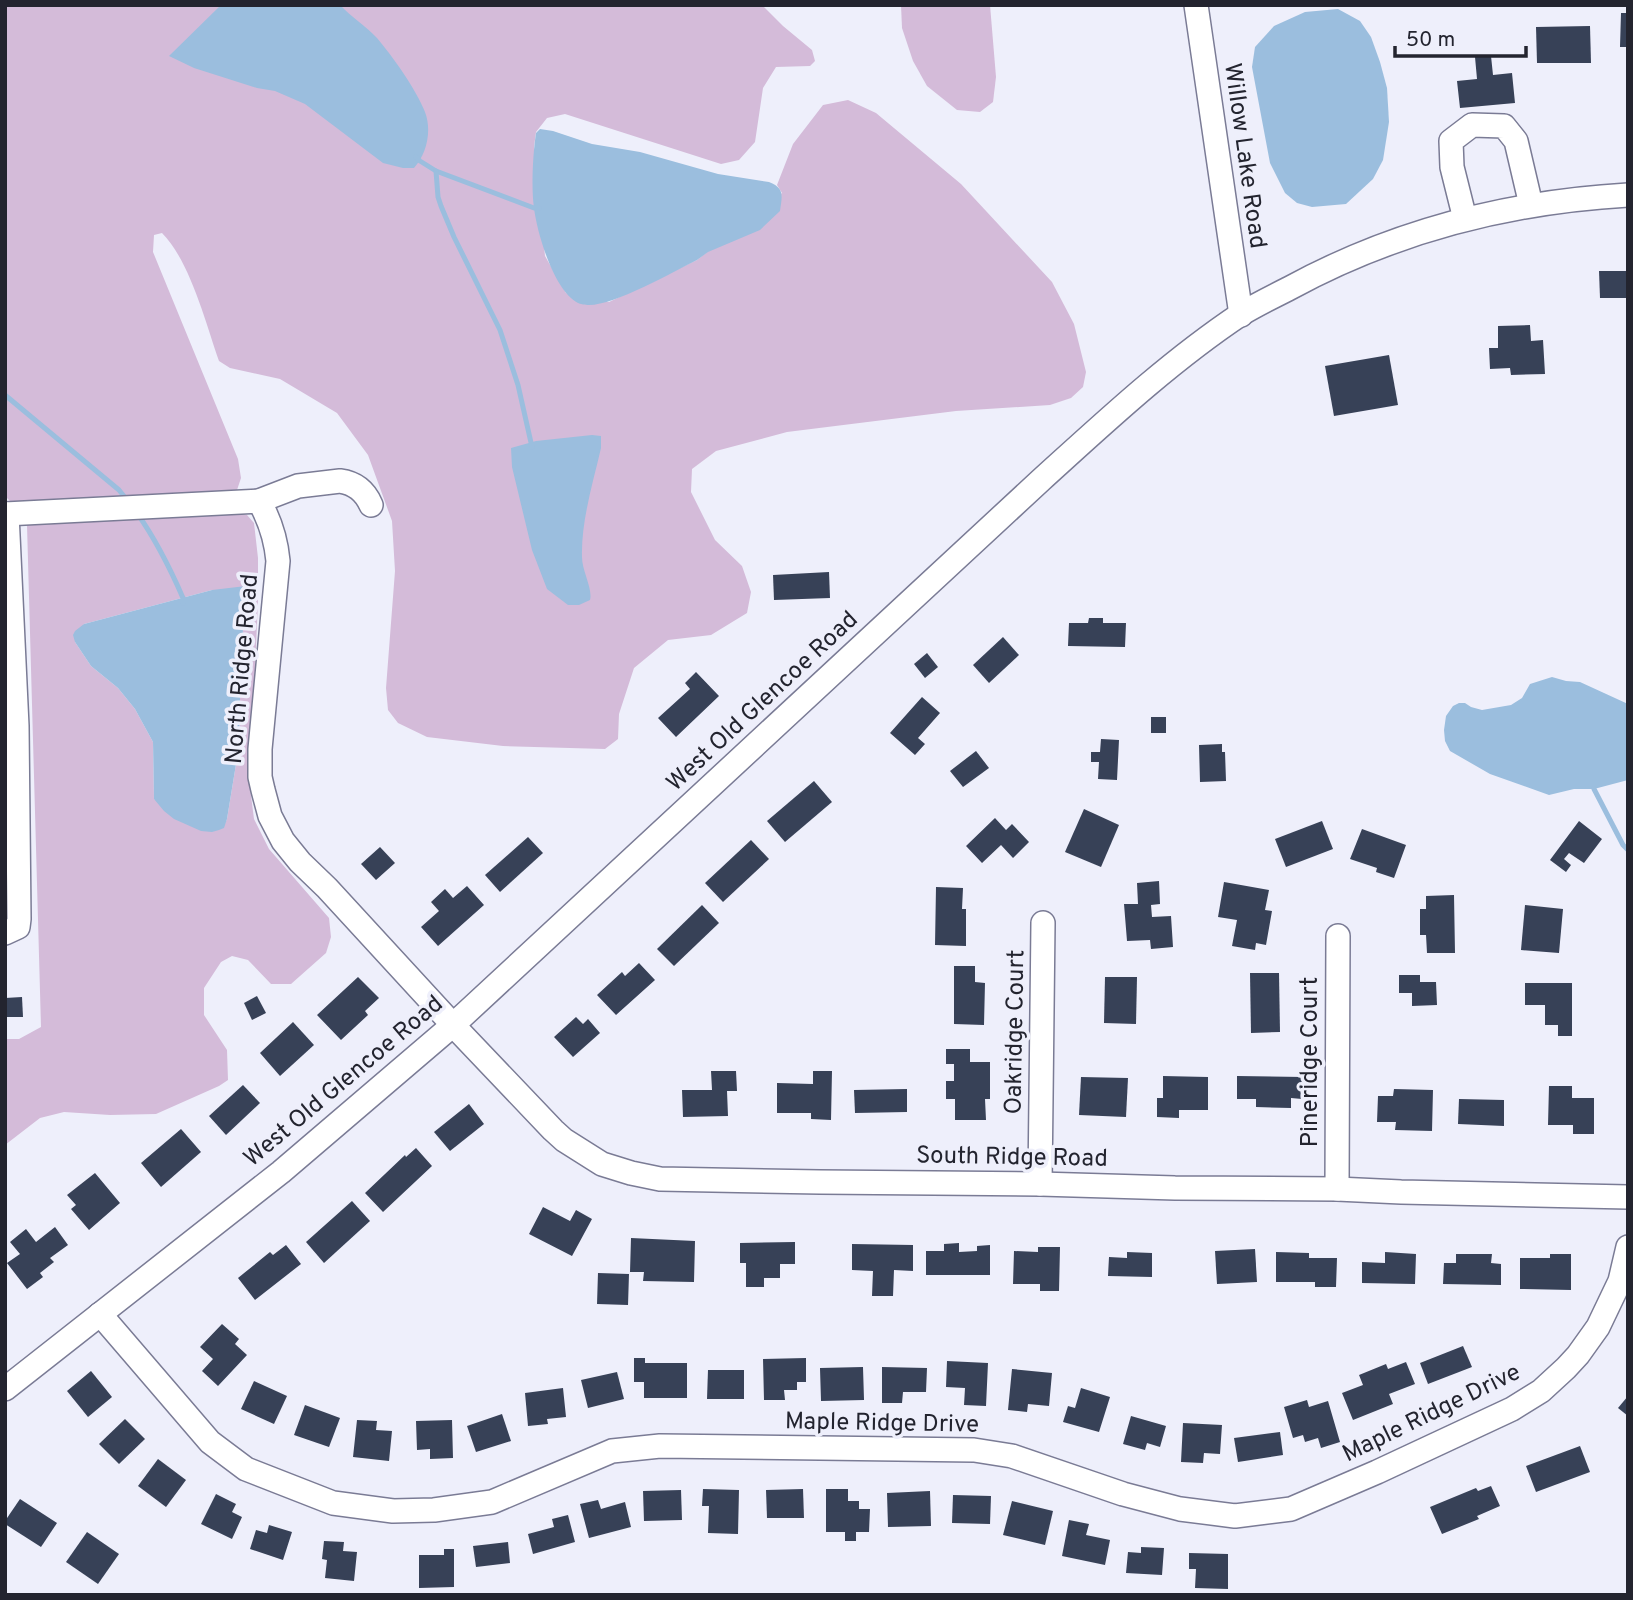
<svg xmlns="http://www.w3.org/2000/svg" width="1633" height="1600" viewBox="0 0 1633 1600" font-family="Overpass,sans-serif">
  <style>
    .green { fill: #d4bbd9; fill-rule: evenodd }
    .water { fill: #9bbede }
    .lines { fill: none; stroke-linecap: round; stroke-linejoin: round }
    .stream { stroke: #9bbede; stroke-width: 5 }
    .building { fill: #374157 }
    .minor-casing { stroke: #7a7b95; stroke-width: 26 }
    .minor { stroke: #fff; stroke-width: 23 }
    .labels { text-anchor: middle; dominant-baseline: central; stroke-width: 7; stroke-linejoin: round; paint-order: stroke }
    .street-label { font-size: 24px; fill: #23242f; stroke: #eeeffb }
  </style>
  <rect width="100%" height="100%" fill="#eeeffb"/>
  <g class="green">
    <path d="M5,5H762L783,26L812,50L815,61L810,66L776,67L763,88L755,142L739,160L721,164L565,114L547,118L536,132L534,147L545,256L566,293L609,302L697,260L782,193L777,185L793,144L823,105L848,100L876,113L961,184L1052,282L1074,324L1086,372L1083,387L1071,398L1050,405L956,411L787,432L716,451L692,469L691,492L715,540L742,566L751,592L747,613L711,635L668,640L634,668L619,714L618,739L605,749L503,746L427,737L398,723L388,710L386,688L395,571L392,521L368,455L337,413L280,379L230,368L219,361C206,324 190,261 162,233L154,235L153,252L238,459L241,478L237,490L225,496L27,504L10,501L5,496Z"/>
    <polygon points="901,5 990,5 996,77 993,102 980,112 957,110 927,86 913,61 902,28"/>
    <path d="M227,511L247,515L254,523L258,558V600L250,788L254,819L269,849L329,918L331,937L326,953L291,984H271L248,960L232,956L221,962L204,988V1015L227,1050L228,1080L219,1086L156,1114L110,1115L64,1112L40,1118L5,1145V1039H19L41,1027L27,525L51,519ZM212,590L252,598L244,619L241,653L239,746L227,819L223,828L154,799L153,742L135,709L118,688L91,666L75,642L84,624Z"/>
  </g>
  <g class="water">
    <path d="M221,5H340C351,17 366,26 377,38C393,57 416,89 425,112C432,130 427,154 414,168H403L383,163L305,104L275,91L257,88L194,68L169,56Z"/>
    <polygon points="1338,9 1360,21 1371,37 1380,62 1387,88 1389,122 1383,160 1373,179 1346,204 1312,207 1297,203 1285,193 1270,163 1252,67 1255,47 1274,26 1305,12"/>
    <path d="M540,129L553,131L592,144L640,152L718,174L769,182C785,188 782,196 780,211L760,230L708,252L697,260C673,272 613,306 588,305C587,305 579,304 578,303C554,291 537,233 534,208C531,187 533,153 536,133Z"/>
    <path d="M592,435L601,436V448C593,483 581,521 582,557C582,571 593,589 590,600L579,605H568L547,589L532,550L512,467L511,448L536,441Z"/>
    <polygon points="246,586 250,589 252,598 244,619 241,653 239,746 227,819 224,828 219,830 212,832 201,831 174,819 164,811 154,799 153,742 135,709 118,688 91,666 75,642 73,635 75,631 84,624 212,590"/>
    <polygon points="1552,677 1566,681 1580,682 1628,704 1628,780 1594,789 1574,789 1549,795 1490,774 1450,751 1445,741 1444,730 1446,716 1453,706 1459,703 1465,703 1471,707 1482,710 1511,705 1522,698 1530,684"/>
  </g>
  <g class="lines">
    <g class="stream">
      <polyline points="416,157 420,161 436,171 534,208 539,208"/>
      <polyline points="436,171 438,197 441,206 454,237 500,330 518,385 532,447"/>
      <polyline points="5,395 119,490 127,500"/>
      <path d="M137,513C156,540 170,568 183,598V603"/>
      <polyline points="1594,789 1623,845 1628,850"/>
    </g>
  </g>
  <g class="building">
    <polygon points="1621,13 1628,13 1628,47 1620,47"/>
    <polygon points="1590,26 1591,63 1537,63 1536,27"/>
    <polygon points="1491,56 1493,75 1512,73 1515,103 1460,108 1457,81 1477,79 1475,57"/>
    <polygon points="1599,271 1628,271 1628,298 1600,298"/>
    <polygon points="1530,325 1531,341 1543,340 1545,374 1511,375 1510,368 1490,369 1489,348 1498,348 1498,326"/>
    <polygon points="1389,355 1398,405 1334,416 1325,366"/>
    <polygon points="829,572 830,598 774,600 773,575"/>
    <polygon points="1089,618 1103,618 1103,623 1126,623 1125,647 1068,646 1069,623 1088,623"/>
    <polygon points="1003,637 1019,655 989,683 973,665"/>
    <polygon points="927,653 938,667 925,678 914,664"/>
    <polygon points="696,672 719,696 676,737 658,718 690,689 685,683"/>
    <polygon points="922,697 940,713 918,738 925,744 915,755 890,733"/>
    <rect x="1151" y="717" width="15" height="16"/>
    <polygon points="1101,739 1119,740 1117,780 1098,779 1099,762 1091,762 1091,752 1100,752"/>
    <polygon points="1222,744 1222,752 1225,752 1226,781 1200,782 1199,745"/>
    <polygon points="976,751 989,768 963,787 950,771"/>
    <polygon points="814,781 832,802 785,842 767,821"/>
    <polygon points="1084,809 1119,825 1101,867 1065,852"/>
    <polygon points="995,818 1006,830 1012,824 1029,842 1013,858 1001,845 982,863 966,846"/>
    <polygon points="1322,821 1333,849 1286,867 1275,839"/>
    <polygon points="1579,821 1602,839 1584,863 1569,853 1564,859 1571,865 1566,872 1550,860"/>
    <polygon points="1362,829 1406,845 1394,878 1376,872 1377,868 1350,859"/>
    <polygon points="528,837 543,853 500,892 485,875"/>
    <polygon points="751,840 769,859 723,902 705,883"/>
    <polygon points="380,847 395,863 376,880 361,864"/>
    <polygon points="1159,881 1160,904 1151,905 1152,917 1171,916 1173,947 1151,949 1150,940 1127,941 1124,904 1138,904 1137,883"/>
    <polygon points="1224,882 1269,890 1265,910 1272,911 1266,945 1256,943 1255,950 1232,946 1237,920 1218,917"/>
    <polygon points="467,886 484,905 438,946 421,927 439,911 431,902 445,889 453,898"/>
    <polygon points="936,887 963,888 962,909 966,909 966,946 935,945"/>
    <polygon points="1454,895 1455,953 1427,953 1426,935 1420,935 1420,909 1426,909 1426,896"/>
    <polygon points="702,905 719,923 674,966 657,949"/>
    <polygon points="1525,905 1563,909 1559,953 1521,950"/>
    <polygon points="639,963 655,980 616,1015 597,995 622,972 625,976"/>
    <polygon points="954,966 975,966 975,982 985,983 984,1025 954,1024"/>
    <polygon points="1250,973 1279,973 1280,1032 1251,1033"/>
    <polygon points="1399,975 1420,975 1420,982 1436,982 1437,1005 1412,1006 1412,993 1399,993"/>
    <polygon points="358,977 379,998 365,1011 368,1015 341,1040 317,1015"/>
    <polygon points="1105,977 1137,977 1136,1024 1104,1023"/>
    <polygon points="1525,983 1572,983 1572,1036 1558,1036 1558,1025 1545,1025 1545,1005 1525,1005"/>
    <polygon points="257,996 266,1013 252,1020 244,1003"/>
    <polygon points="22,997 23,1017 5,1017 5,998"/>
    <polygon points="576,1017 583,1024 588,1019 600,1033 573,1057 554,1037"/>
    <polygon points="293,1022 314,1045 280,1076 260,1053"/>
    <polygon points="946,1049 970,1049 970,1062 990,1062 990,1099 985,1099 986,1120 955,1120 955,1099 946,1099 946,1081 954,1081 954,1064 946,1064"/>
    <polygon points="711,1071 736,1071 737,1091 727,1091 728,1116 683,1117 682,1090 712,1090"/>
    <polygon points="813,1071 832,1071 831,1120 811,1119 811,1113 777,1113 777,1083 813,1084"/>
    <polygon points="1163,1076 1208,1077 1208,1110 1179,1110 1179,1118 1157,1117 1157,1098 1163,1098"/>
    <polygon points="1237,1076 1303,1077 1302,1099 1291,1098 1291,1108 1256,1107 1256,1099 1237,1099"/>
    <polygon points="1081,1077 1128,1078 1126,1117 1079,1115"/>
    <polygon points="243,1085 260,1103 226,1135 209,1116"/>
    <polygon points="1549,1086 1572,1086 1572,1098 1594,1098 1594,1134 1573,1134 1573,1125 1548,1125"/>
    <polygon points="907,1089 907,1112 855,1113 854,1090"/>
    <polygon points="1394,1089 1433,1090 1432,1131 1395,1130 1396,1122 1377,1122 1378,1096 1393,1096"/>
    <polygon points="1459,1099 1504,1100 1504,1126 1458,1124"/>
    <polygon points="469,1104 484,1124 450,1151 434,1132"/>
    <polygon points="181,1129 201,1152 161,1187 141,1163"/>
    <polygon points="416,1148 432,1166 383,1212 365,1193 405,1155 406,1157"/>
    <polygon points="95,1173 120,1203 89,1230 71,1209 76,1205 67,1195"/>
    <polygon points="352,1201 370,1221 324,1263 306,1242"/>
    <polygon points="543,1207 570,1221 576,1210 592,1219 572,1256 529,1234"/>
    <polygon points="55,1227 68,1245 50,1258 54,1262 40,1273 43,1277 27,1289 7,1263 20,1254 10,1242 26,1229 36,1242"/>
    <polygon points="631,1238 695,1241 694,1282 643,1281 644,1272 630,1272"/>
    <polygon points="795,1242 795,1264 780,1264 780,1278 764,1278 764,1287 746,1287 746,1263 740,1263 740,1243"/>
    <polygon points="959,1243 959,1252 977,1251 977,1246 990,1245 990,1275 926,1275 926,1251 944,1251 944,1244"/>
    <polygon points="852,1244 913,1245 913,1271 894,1270 893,1296 872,1296 873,1271 852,1270"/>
    <polygon points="286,1245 301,1264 255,1300 238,1278 270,1252 273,1255"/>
    <polygon points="1038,1247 1060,1247 1059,1291 1040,1291 1040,1284 1013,1284 1014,1251 1038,1252"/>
    <polygon points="1255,1249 1257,1282 1217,1284 1215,1251"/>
    <polygon points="1127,1252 1152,1253 1152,1277 1108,1276 1109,1257 1127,1258"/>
    <polygon points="1276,1252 1309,1253 1309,1258 1337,1258 1336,1287 1315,1287 1315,1282 1276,1282"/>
    <polygon points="1385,1252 1416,1254 1415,1284 1362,1283 1362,1262 1385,1263"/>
    <polygon points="1456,1254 1492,1254 1491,1263 1501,1264 1501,1285 1443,1284 1444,1263 1456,1263"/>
    <polygon points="1550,1254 1571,1254 1571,1290 1520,1289 1520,1258 1550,1258"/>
    <polygon points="598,1273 629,1274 628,1305 597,1304"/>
    <polygon points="222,1324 239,1339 235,1344 247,1355 218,1386 202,1371 213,1359 200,1347"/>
    <polygon points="1463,1346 1472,1367 1428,1384 1420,1363"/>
    <polygon points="634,1358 645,1358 645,1363 687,1363 687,1398 644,1398 644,1382 634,1382"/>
    <polygon points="806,1358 806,1382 797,1382 797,1390 784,1390 785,1400 764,1400 763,1359"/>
    <polygon points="947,1361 988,1363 986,1406 964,1405 965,1388 946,1387"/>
    <polygon points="1406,1362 1415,1384 1389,1394 1393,1404 1353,1420 1342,1393 1363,1385 1359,1375 1386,1364 1388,1369"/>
    <polygon points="863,1367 864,1400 821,1401 820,1368"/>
    <polygon points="882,1367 927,1368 926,1392 903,1392 902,1403 882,1403"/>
    <polygon points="1012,1369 1052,1373 1049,1406 1028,1404 1027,1412 1008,1410"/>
    <polygon points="708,1370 744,1370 744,1399 707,1399"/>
    <polygon points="91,1371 112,1397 88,1417 67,1391"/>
    <polygon points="617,1372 624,1399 588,1408 581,1380"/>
    <polygon points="254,1381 287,1396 274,1424 241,1409"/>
    <polygon points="563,1388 566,1417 547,1419 548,1424 528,1426 525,1393"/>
    <polygon points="1081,1388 1110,1397 1099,1432 1063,1422 1068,1406 1075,1408"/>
    <polygon points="1628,1396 1628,1416 1618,1408"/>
    <polygon points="1307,1400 1309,1407 1328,1401 1340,1442 1321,1448 1318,1438 1305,1442 1303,1435 1293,1438 1284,1407"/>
    <polygon points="305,1405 340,1418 329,1447 294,1435"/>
    <polygon points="502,1414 511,1441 476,1452 467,1426"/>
    <polygon points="1131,1416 1166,1426 1160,1447 1147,1443 1145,1450 1123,1444"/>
    <polygon points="125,1419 145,1439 119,1464 99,1444"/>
    <polygon points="357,1420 377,1421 376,1430 392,1431 389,1461 353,1457"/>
    <polygon points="452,1420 453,1458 430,1459 430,1449 417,1450 416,1421"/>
    <polygon points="1183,1423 1222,1425 1220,1454 1204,1453 1203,1463 1181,1462"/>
    <polygon points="1280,1432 1283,1455 1238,1462 1234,1438"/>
    <polygon points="1580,1446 1590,1472 1536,1492 1526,1466"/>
    <polygon points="158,1459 186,1480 166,1507 138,1486"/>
    <polygon points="1491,1486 1500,1506 1477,1516 1479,1519 1442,1534 1430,1507 1476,1488 1478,1491"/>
    <polygon points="703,1489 739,1490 738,1534 708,1533 709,1506 702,1506"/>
    <polygon points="803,1489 804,1518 767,1518 766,1490"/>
    <polygon points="826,1489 848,1489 848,1501 859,1501 859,1509 870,1509 869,1532 856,1532 856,1541 845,1541 845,1532 826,1532"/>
    <polygon points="681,1490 682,1520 644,1521 643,1491"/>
    <polygon points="930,1491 931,1526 888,1527 887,1493"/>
    <polygon points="216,1494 236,1504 232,1512 242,1517 232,1539 201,1524"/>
    <polygon points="953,1495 991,1496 990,1524 952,1523"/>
    <polygon points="20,1499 57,1523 41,1547 5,1524 5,1521"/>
    <polygon points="598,1500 601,1509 625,1502 631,1527 589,1538 580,1504"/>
    <polygon points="1012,1501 1053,1511 1045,1545 1003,1535"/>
    <polygon points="568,1515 575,1542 533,1554 528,1534 554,1527 552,1519"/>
    <polygon points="1069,1520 1089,1524 1086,1535 1110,1540 1105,1565 1062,1556"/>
    <polygon points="269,1525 292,1532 283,1560 250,1549 256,1530 267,1533"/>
    <polygon points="87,1532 119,1554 98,1584 66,1562"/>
    <polygon points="324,1541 344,1542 343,1551 357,1552 354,1581 325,1578 327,1560 322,1559"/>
    <polygon points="508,1542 510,1563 476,1567 473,1546"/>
    <polygon points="1141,1547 1164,1548 1162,1575 1126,1573 1128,1552 1141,1553"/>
    <polygon points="444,1549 454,1549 454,1587 419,1588 419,1555 444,1555"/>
    <polygon points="1189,1553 1228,1554 1228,1589 1195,1588 1196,1569 1189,1569"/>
  </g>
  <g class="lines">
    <g class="minor-casing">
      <g id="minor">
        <polyline points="1196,5 1241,315"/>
        <polyline points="1465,219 1452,167 1451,141 1472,125 1504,126 1516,141 1531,205"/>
        <path d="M259,501C270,520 276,539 278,561L260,749V777L263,790L270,816L283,841L300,862L327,888L453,1025L553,1130L564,1140L602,1164L631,1173L660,1179L820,1182L1040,1184L1175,1188L1337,1189L1401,1192L1628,1197"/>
        <path d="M5,514L259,501L298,486L340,481C355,483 365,491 371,505"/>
        <polyline points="5,933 18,927 19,919 17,726 7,514"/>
        <polyline points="1040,1184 1043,923"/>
        <polyline points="1337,1189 1338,936"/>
        <polyline points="100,1314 210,1442 246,1469 333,1503 393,1511 434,1510 492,1502 612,1451 660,1446 974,1450 1012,1456 1123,1494 1180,1509 1235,1516 1291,1509 1377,1472 1512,1409 1541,1391 1566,1368 1578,1355 1598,1327 1620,1281 1628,1247"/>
        <path d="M5,1389L281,1172L453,1025L1041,480C1105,422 1169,362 1241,314C1256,305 1272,297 1288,289C1394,231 1507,202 1628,195"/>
      </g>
    </g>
    <use href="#minor" class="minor"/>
  </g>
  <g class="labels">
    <g class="street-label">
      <text transform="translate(1244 156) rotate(82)">Willow Lake Road</text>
      <text transform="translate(243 669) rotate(-85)">North Ridge Road</text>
      <text transform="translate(763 702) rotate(-43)">West Old Glencoe Road</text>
      <text transform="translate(1016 1032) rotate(-89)">Oakridge Court</text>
      <text transform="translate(1311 1062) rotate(-90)">Pineridge Court</text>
      <text transform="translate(344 1082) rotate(-40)">West Old Glencoe Road</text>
      <text transform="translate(1012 1158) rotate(1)">South Ridge Road</text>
      <text transform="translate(1432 1414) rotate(-26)">Maple Ridge Drive</text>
      <text transform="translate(882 1424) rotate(1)">Maple Ridge Drive</text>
    </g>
  </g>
  <rect width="1633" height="1600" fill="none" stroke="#23242f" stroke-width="14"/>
  <path d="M1395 46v10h131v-10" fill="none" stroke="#23242f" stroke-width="3.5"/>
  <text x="1406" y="46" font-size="21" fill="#23242f" stroke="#eeeffb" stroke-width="5" paint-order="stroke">50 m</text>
</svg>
